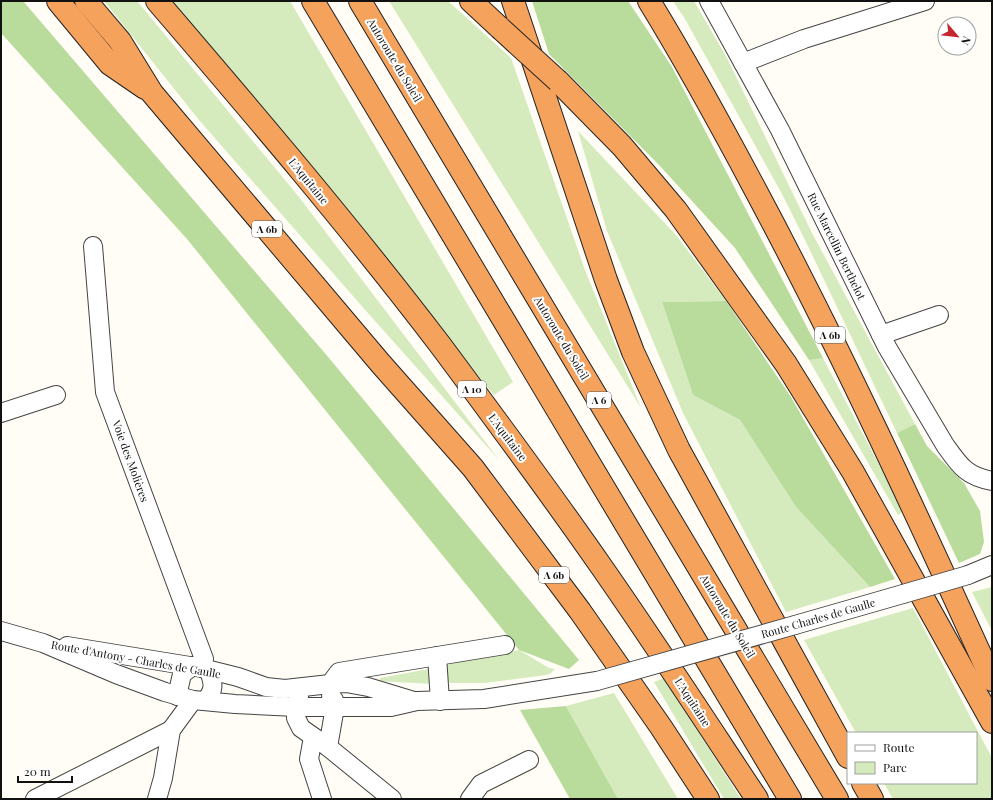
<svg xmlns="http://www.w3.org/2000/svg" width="993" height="800" viewBox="0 0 993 800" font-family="'Playfair Display',serif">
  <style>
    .green { fill: #d5ebbd }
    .forest { fill: #b9dc9c }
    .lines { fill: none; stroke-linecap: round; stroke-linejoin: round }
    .minor-casing { stroke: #444; stroke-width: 20 }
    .highway-casing { stroke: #222; stroke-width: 24 }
    .minor { stroke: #fff; stroke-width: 18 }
    .highway { stroke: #f5a25d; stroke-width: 22 }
    .minor-bridge-casing { stroke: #444; stroke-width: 20; stroke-linecap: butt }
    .highway-bridge-casing { stroke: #222; stroke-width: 24; stroke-linecap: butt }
    .minor-bridge { stroke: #fff; stroke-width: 18 }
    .highway-bridge { stroke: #f5a25d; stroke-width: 22 }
    .labels { text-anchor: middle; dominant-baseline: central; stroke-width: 4; stroke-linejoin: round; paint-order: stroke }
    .shield { fill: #fff; stroke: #585858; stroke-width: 1 }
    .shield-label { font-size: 10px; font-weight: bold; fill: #111 }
    .street-label { font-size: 11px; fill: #111; stroke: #fff }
  </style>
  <rect width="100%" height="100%" fill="#fffdf5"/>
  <g class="green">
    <polygon points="104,1 137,1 299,197 499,460 367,312 199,120"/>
    <polygon points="169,1 290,1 513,382 494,395"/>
    <polygon points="389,1 448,1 511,58 585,270 641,408"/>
    <polygon points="673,1 694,1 727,58 812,233 915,424 897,433 806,242 782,194 685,19"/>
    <polygon points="578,131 676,235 726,301 662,302 693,395 740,420 796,507 870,587 786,612 683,413 607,231"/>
    <polygon points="823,358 898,501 902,512 898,515 809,360"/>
    <polygon points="992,587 992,631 972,592"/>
    <polygon points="913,608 992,758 992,799 893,799 884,783 976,783 976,733 856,733 804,640"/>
    <polygon points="519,650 549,668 555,669 551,673 546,675 485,683 450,683 447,680 446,667 450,664"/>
    <polygon points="429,669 431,670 431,684 380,681 380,678"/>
    <polygon points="664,678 741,799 724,799 654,682"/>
    <polygon points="614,693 678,799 618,799 566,706"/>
  </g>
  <g class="forest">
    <polygon points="1,1 23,1 329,358 579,660 569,669 519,650 187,239 1,33"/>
    <polygon points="532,1 628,1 672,67 823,358 809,360 735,248 659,165 549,54"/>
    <polygon points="726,301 791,397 895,579 870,587 796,507 740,420 693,395 662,302"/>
    <polygon points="915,424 927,446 964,483 980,511 984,542 980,554 959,563 897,433"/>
    <polygon points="566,706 618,799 570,799 520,710"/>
  </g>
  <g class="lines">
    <g class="minor-casing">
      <g id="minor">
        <path d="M709,1L780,130L887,347L945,445C960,466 966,476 992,481"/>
        <polyline points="743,63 804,39 925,1"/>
        <polyline points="93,246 105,392 204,659 202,668"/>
        <polyline points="881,335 939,315"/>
        <polyline points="1,413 56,395"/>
        <polyline points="968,575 992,565"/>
        <polyline points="795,625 903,594"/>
        <polyline points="1,631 43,643 116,674 165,692 193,700 235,704 296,707 391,707 417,701 484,699 597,681"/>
        <polyline points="67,646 202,668 238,677 266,687 285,689 330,684 346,683 368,687 414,701"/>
        <polyline points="437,656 440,701"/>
        <polyline points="330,684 339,672 505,645"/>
        <polyline points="177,696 182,674 193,666"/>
        <polyline points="299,696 296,707 296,718 301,728 328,747 392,799"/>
        <path d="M205,701C215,690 214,683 208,669"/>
        <polyline points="313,737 309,759 322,799"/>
        <polyline points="328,747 335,707 334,700 331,696"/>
        <polyline points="35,799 171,730"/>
        <polyline points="157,799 163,778 171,730 193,700"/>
        <polyline points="470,799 481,784 529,760"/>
      </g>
    </g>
    <g class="highway-casing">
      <g id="highway">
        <polyline points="58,1 110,64 145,88"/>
        <polyline points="86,1 120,41 152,93 381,364 473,468 580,611 661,727 708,799"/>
        <path d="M157,1C254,114 351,228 441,346C496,420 551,494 603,569C656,645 706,722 757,799"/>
        <polyline points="313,1 790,799"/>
        <polyline points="360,1 837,799"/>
        <polyline points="471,1 500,28"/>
        <polyline points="513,1 606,280 633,352 679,450 848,757"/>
        <path d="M649,1C687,63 722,127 756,191C841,350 917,515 992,680"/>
        <polyline points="558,81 622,146 676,210 786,364 853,472 992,722"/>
        <polyline points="863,783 872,799"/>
      </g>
    </g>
    <use href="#minor" class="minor"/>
    <use href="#highway" class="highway"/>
    <g class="minor-bridge-casing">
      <g id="minor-bridge">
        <polyline points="903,594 968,575"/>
        <polyline points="597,681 795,625"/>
      </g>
    </g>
    <g class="highway-bridge-casing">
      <polyline id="highway-bridge" points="500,28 558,81"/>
    </g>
    <use href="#minor-bridge" class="minor-bridge"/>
    <use href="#highway-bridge" class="highway-bridge"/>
  </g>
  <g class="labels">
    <g class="shield">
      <rect x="252" y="221" width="30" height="16" rx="3"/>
      <rect x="815" y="327" width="30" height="16" rx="3"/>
      <rect x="458" y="381" width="28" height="16" rx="3"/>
      <rect x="587" y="392" width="24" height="16" rx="3"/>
      <rect x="539" y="567" width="30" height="16" rx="3"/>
    </g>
    <g class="shield-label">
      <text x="267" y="229">A 6b</text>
      <text x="830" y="335">A 6b</text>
      <text x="472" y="389">A 10</text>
      <text x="599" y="400">A 6</text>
      <text x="554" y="575">A 6b</text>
    </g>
    <g class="street-label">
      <text transform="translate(395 60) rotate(59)">Autoroute du Soleil</text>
      <text transform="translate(309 181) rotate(51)">L'Aquitaine</text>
      <text transform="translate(837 246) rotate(64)">Rue Marcellin Berthelot</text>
      <text transform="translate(562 338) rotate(59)">Autoroute du Soleil</text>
      <text transform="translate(508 437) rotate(53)">L'Aquitaine</text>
      <text transform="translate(131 461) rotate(70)">Voie des Molières</text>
      <text transform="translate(728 616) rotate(59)">Autoroute du Soleil</text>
      <text transform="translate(818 618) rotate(-16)">Route Charles de Gaulle</text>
      <text transform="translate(136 659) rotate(10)">Route d'Antony - Charles de Gaulle</text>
      <text transform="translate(693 702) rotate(57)">L'Aquitaine</text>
    </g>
  </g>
  <rect width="993" height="800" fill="none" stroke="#111111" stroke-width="4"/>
  <rect x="847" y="732" width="130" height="52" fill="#ffffff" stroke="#a0a0a0"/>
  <rect x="855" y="745" width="20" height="6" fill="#ffffff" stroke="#a0a0a0"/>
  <text x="883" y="752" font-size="12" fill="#111111">Route</text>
  <rect x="855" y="762" width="20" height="12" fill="#d5ebbd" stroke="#a0a0a0"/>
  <text x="883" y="772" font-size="12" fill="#111111">Parc</text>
  <g transform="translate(957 36) rotate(118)"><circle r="19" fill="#ffffff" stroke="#a0a0a0"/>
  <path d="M0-3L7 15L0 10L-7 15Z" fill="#c4262e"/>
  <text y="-6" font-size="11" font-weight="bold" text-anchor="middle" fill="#111111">N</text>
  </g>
  <path d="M18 776v6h54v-6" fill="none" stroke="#111111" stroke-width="2"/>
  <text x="24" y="776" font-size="12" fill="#111111" stroke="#ffffff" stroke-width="3" paint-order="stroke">20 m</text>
</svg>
